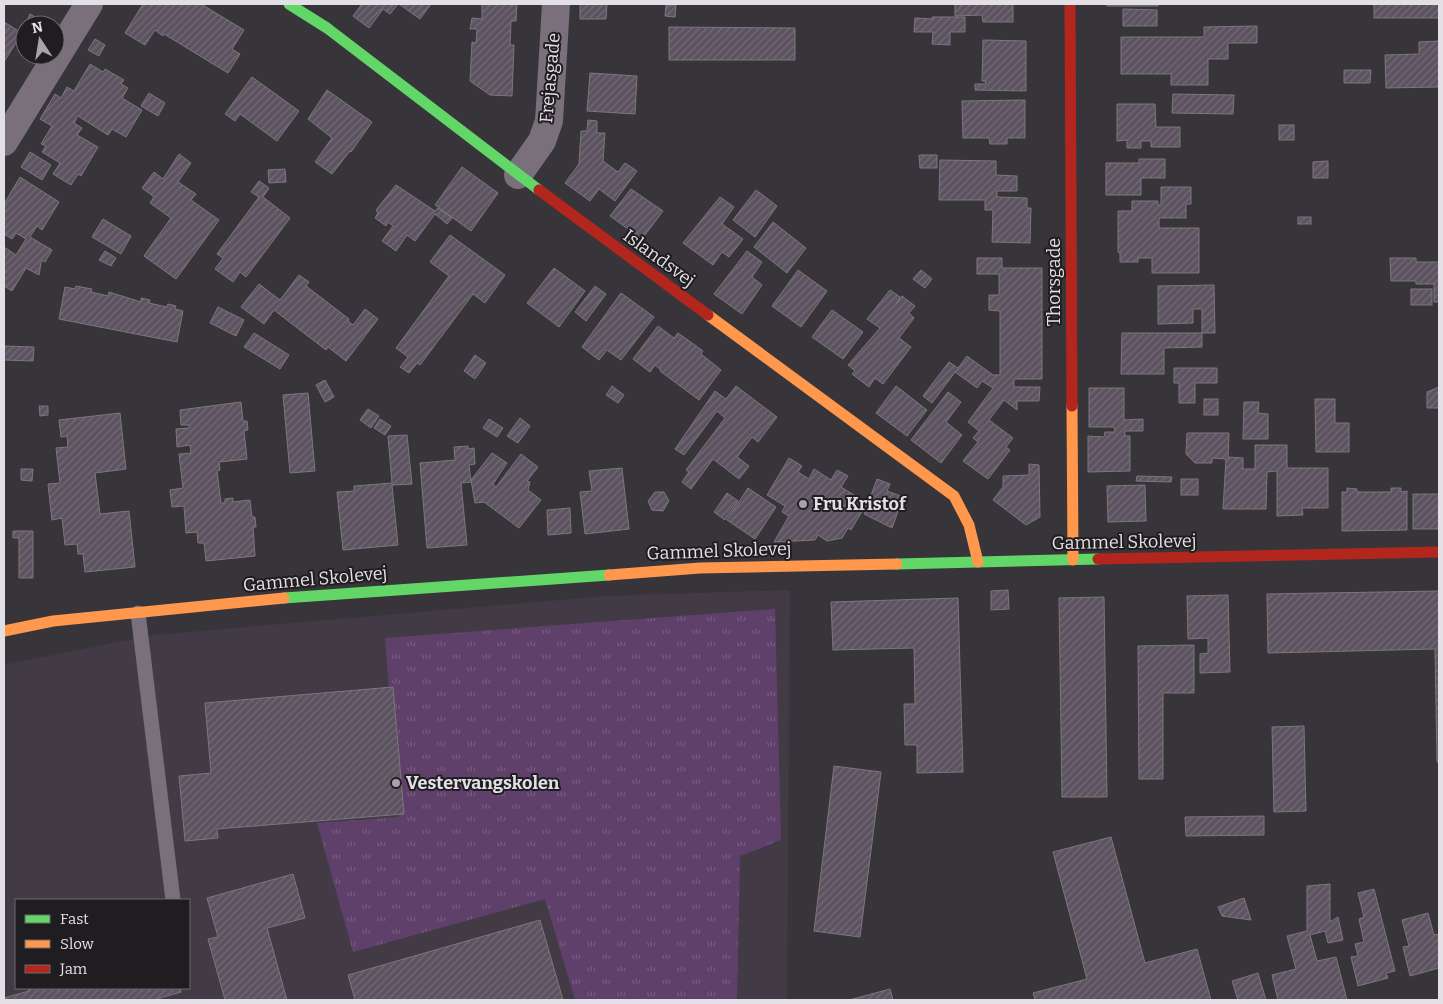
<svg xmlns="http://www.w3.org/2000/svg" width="1443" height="1004" viewBox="0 0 1443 1004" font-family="Bitter,serif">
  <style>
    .built { fill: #423a45; fill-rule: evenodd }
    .park { fill: url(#park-tufts) }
    .building { fill: url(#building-hatch); stroke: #7b787b }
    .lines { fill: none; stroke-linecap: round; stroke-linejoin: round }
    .lane { stroke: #79707c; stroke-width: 15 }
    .street { stroke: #79707c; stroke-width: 28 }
    .fast { stroke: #63d668; stroke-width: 11 }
    .slow { stroke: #ff974d; stroke-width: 11 }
    .jam { stroke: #b3261e; stroke-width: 11 }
    .poi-dot { fill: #a7a4a9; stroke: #1f1d20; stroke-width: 2 }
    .labels { text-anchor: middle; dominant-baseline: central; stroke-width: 4; stroke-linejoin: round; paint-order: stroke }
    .street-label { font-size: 18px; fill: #e3e0e5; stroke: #1f1d20 }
    .poi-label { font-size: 18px; font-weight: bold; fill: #e3e0e5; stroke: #1f1d20; text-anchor: start }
  </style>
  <defs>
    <pattern id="park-tufts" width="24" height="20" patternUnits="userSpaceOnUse" patternTransform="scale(1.25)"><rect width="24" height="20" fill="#5f406a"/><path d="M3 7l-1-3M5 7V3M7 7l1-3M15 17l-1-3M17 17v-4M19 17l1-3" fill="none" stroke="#765b7f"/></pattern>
    <pattern id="building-hatch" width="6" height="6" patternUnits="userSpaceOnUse" patternTransform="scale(1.25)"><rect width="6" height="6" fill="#5c5260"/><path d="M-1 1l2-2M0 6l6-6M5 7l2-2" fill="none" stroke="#736b77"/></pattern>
  </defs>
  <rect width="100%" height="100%" fill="#38353a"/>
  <path class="built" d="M790,590L787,1000H4V665L153,635L607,596ZM16,900H189V988H16Z"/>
  <polygon class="park" points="775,609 781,840 740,856 737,1000 575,1000 545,899 353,952 317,823 399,817 385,638"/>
  <g class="building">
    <polygon points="143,4 201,4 244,30 232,49 240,54 228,73 164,34 163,36 155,30 145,45 125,33"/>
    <polygon points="362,4 398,4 390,14 383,9 369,28 353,16"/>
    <polygon points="399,4 431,4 420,19"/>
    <polygon points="482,4 517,4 516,21 511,21 510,45 514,45 512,96 490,95 470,81 472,42 476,43 477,29 470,29 472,18 482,19"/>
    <polygon points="580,4 607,4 606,19 580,19"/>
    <polygon points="955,4 1013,4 1013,22 983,22 982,15 955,16"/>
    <rect x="1107" y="4" width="51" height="2"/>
    <rect x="1374" y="4" width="65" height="14"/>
    <polygon points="666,5 676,5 675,17 665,16"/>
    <polygon points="1123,9 1157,10 1157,26 1123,26"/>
    <polygon points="30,14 48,25 25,26"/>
    <polygon points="932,17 965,17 965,32 950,32 950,45 932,44 933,32 914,32 915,18 932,19"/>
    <polygon points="4,22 22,33 4,62"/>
    <polygon points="1257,26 1257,43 1228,43 1228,59 1208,59 1208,85 1171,85 1171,74 1121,74 1121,37 1204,37 1204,27"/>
    <polygon points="669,27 795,28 795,60 669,60"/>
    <polygon points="95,39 105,45 99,56 88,50"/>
    <polygon points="983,40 1026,41 1026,91 975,90 975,84 985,84 986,81 982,81"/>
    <polygon points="1439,41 1439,87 1386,88 1385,55 1419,54 1419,42"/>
    <polygon points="90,64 103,72 105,69 124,80 121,84 128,88 122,98 142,110 126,137 112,129 108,135 78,116 74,123 82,128 77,135 98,147 81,176 78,174 71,185 53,174 60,163 42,152 46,146 41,144 52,126 40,119 55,94 61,98 67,87 74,91"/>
    <polygon points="1344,70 1371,70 1370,83 1344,83"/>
    <polygon points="590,73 637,76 635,114 587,111"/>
    <polygon points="252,77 299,111 277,141 240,114 235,121 225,114"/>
    <polygon points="327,90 372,122 351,152 350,151 332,174 315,162 332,138 308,119"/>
    <polygon points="149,93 165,103 158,116 141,106"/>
    <polygon points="1173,94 1234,95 1233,114 1172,113"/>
    <polygon points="1025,100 1025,138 1007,138 1007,144 990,144 989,138 963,138 962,101"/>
    <polygon points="1117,104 1155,104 1156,127 1180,127 1180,147 1151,147 1151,141 1141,141 1141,148 1127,148 1127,140 1117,141"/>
    <polygon points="588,120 597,121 597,133 605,133 603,161 618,172 625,163 637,171 615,201 599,189 590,201 565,183 579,164 581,131 587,131"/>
    <rect x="1279" y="125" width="15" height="15"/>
    <polygon points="30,152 51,165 42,180 21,167"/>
    <polygon points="179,154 191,163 178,182 196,194 191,200 219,220 176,279 144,256 171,218 150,203 154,197 142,188 154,172 163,179"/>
    <polygon points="919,155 937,155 937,168 920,168"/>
    <polygon points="1139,159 1165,159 1165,178 1141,178 1141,195 1106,195 1106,163 1139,163"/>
    <polygon points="940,160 996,161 996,175 1017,176 1017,191 997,191 997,197 1027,198 1027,208 1031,208 1030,243 992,242 993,210 985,210 985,200 939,200"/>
    <polygon points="1328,161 1328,178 1313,178 1313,162"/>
    <polygon points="462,167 498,193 471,231 435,205"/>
    <polygon points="285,169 286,182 269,183 268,170"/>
    <polygon points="20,177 59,202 42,230 37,226 30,237 52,250 45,262 42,260 41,263 39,275 26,268 12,291 4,286 4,247 16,255 26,239 16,233 12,239 4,234 4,204"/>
    <polygon points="259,181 269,188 263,197 290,218 246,277 240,272 233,282 215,269 223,258 217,254 259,197 251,192"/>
    <polygon points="396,185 435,211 438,208 452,218 447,224 435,214 415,241 407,235 396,251 382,241 393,226 388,222 386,226 375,218 378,213 376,210"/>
    <polygon points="1161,187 1191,187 1191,204 1186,204 1186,218 1159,218 1159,228 1199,228 1199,273 1152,273 1152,258 1138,258 1138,262 1120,262 1120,253 1118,252 1118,211 1132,211 1132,201 1158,201 1158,205 1161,205"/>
    <polygon points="631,189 663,211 642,239 610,216"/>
    <polygon points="756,190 777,206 755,237 733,220"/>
    <polygon points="720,197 734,207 722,224 743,239 729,257 722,252 713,265 683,243"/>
    <rect x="1298" y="217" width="13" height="7"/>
    <polygon points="103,219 131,236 121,254 92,237"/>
    <polygon points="773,222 806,248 787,273 754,247"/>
    <polygon points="450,235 505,275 485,303 473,294 420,365 417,363 409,373 400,367 408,357 396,348 449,276 430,262"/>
    <polygon points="105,251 116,258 111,266 99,260"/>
    <polygon points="747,251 762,262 752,277 762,285 742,314 714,294"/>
    <polygon points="977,258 1002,258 1002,268 1042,268 1042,379 1014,379 1014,387 1040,387 1039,401 1017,401 1017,410 1004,400 989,420 1013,438 1006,447 1010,450 988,479 963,461 978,442 973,438 979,431 968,422 993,388 982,381 977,388 955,372 932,403 923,396 949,362 958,368 967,356 993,375 1000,375 1000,311 989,310 989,295 999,295 999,274 977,274"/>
    <polygon points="1390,258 1416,258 1416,262 1439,262 1439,302 1434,302 1434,284 1416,284 1416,281 1391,281"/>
    <polygon points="554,268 585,291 559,327 527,303"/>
    <polygon points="798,270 827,291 801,327 772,306"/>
    <polygon points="921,270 932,279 925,288 913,279"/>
    <polygon points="299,275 309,282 306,286 349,319 348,321 353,325 365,309 378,319 346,361 328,347 326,350 274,310 264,324 241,307 259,284 280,300"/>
    <polygon points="1214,285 1215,333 1202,333 1202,309 1193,309 1193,323 1158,324 1158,286"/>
    <polygon points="76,286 92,289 91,292 108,296 109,292 141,302 141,298 150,300 149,303 167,307 168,304 176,306 175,309 183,311 177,342 59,319 65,287 75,289"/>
    <polygon points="595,286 606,294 586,321 575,312"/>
    <rect x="1411" y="289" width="21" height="16"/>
    <polygon points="890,290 900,297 896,304 902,296 915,306 909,313 914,318 899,338 911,347 883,384 875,378 869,387 852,374 855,371 848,365 880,328 867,319"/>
    <polygon points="621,293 654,317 621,360 607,350 599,360 582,347"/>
    <polygon points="218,307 244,320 236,336 210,323"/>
    <polygon points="832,310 863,332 843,359 812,337"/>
    <polygon points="658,326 674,338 678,333 703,351 701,354 721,370 699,400 660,371 661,370 655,365 650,372 633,359"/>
    <polygon points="254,333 289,355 280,369 244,347"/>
    <polygon points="1122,333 1202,333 1202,347 1164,348 1164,374 1121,374"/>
    <polygon points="4,346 34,347 33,361 4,360"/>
    <polygon points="475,355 486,363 475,379 464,371"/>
    <polygon points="1174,368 1217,368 1217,383 1195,383 1195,403 1179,403 1179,383 1174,383"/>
    <polygon points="325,380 334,397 325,402 316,385"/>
    <polygon points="612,386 624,395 618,403 606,395"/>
    <polygon points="736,386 777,417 758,442 752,437 737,457 749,466 739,479 713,459 691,489 682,482 689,472 686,470 725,418 717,411 684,455 675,449 715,391 726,399"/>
    <polygon points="896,386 927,410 907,436 876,413"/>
    <polygon points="1439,387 1439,408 1427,408 1427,392"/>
    <polygon points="1089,388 1124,388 1124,420 1143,419 1143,431 1125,431 1125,436 1130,436 1130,471 1088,472 1088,436 1104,437 1105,432 1115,432 1114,427 1089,427"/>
    <polygon points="948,392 961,402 946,422 962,435 941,463 911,440"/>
    <polygon points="308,393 315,471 290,473 283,395"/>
    <rect x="1204" y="399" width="14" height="16"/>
    <polygon points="1315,399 1335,399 1335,423 1349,423 1349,452 1316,452"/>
    <polygon points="241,402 243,421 247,421 248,430 244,431 247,459 219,462 220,470 217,471 221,503 225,503 225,499 233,498 233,502 250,500 252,517 255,517 256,527 253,527 255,556 206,561 204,543 198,543 197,532 186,533 184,506 172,507 170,490 183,488 179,454 191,453 190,445 177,447 176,429 189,428 189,425 181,425 180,410"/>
    <polygon points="1244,402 1259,402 1258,413 1268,414 1268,439 1243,439"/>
    <polygon points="39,406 48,406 48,415 40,416"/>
    <polygon points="368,409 379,416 371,428 360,420"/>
    <polygon points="120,413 126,469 95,473 100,514 129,511 135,567 85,572 83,554 78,554 77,544 65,545 62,518 52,520 48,484 60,483 56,448 68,447 67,436 61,437 59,420"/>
    <polygon points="520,418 530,426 518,443 507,436"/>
    <polygon points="380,419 391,426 385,435 374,428"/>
    <polygon points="489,419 503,428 497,437 483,428"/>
    <polygon points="1187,433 1229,433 1228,457 1243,458 1243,469 1255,469 1255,445 1287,445 1287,468 1328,468 1328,508 1302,508 1303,515 1277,516 1277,471 1267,472 1266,509 1223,509 1226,459 1212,458 1212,463 1195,463 1186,454"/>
    <polygon points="407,435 412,484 392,485 398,545 343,550 337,492 354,491 354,486 392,483 388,436"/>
    <polygon points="468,446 468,449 474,448 475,464 469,465 471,482 461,483 467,545 427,548 420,463 455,460 454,447"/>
    <polygon points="492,453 507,463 493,484 496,487 521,454 538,467 527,481 530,482 528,490 541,500 519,528 484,502 475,503 471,480"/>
    <polygon points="789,458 802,466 798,472 809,479 814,469 831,480 837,470 848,476 841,487 867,503 851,530 848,528 842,538 827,541 818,535 815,540 774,542 789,516 782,512 785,506 767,495"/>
    <polygon points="1029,464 1039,465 1040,517 1026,525 993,500 1003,487 1003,476 1029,475"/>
    <polygon points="622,468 629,529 585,534 580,492 592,491 589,471"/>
    <polygon points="21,469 33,469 32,481 21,480"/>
    <polygon points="1137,476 1172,477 1171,482 1136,481"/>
    <polygon points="877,479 890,484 887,491 903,497 892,528 864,514"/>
    <rect x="1181" y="479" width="17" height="16"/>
    <polygon points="1145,485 1146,521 1108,522 1107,486"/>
    <polygon points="748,488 776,507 755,539 727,520"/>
    <polygon points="1347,488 1357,489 1357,492 1391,492 1391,488 1401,488 1401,492 1407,491 1407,530 1342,531 1342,492 1347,492"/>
    <polygon points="655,492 664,492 669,501 663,511 652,510 648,501"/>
    <polygon points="727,493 738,501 725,520 714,512"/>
    <rect x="1413" y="494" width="26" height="35"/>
    <polygon points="570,508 571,533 548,535 547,510"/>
    <polygon points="13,531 33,531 33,578 19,578 19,538 13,538"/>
    <polygon points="1008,590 1009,609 991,610 991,591"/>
    <polygon points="1439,591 1439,762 1437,762 1435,649 1268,653 1267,594"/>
    <polygon points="1228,595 1230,672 1200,673 1200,654 1208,653 1208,638 1188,639 1187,596"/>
    <polygon points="1104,597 1107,797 1062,797 1059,598"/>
    <polygon points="958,598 963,772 917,773 917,745 905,745 904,704 915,704 914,648 833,650 831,602"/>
    <polygon points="1194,645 1194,693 1163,693 1163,779 1139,779 1138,646"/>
    <polygon points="393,687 404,814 217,829 218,838 185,841 179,776 211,773 205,703"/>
    <polygon points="1304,726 1306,811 1274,812 1272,727"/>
    <polygon points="834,766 881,772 860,937 814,931"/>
    <polygon points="1264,816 1264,835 1186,836 1185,817"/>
    <polygon points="1111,837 1145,963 1197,949 1211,1000 1035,1000 1033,993 1087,979 1053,852"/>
    <polygon points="293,874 305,918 267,928 287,1000 225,1000 208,939 218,937 207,898"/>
    <polygon points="1330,884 1330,922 1338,917 1343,940 1328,943 1325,931 1310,935 1317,961 1336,957 1347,1000 1278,1000 1272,975 1296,969 1287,936 1307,931 1307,886"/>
    <polygon points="1374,889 1395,971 1386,973 1388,978 1358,986 1351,957 1358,956 1355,944 1364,942 1359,919 1364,917 1358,893"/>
    <polygon points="1244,898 1251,920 1222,916 1218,907"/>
    <polygon points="1428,913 1434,935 1439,934 1439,968 1410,976 1403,947 1409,946 1402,920"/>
    <polygon points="540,920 563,1000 355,1000 348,975"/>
    <polygon points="1258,973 1266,1000 1238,1000 1232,981"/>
    <polygon points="28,988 180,988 181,992 153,1000 4,1000 4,998 29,991"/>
    <polygon points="890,989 893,1000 849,1000"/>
  </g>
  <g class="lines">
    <polyline class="lane" points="138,613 173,900"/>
    <g class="street">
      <polyline points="4,142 89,4"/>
      <polyline points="518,175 542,141 549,121 556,4"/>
    </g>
    <g class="fast">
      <polyline points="289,4 327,28 539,190"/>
      <polyline points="897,564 1098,559"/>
      <polyline points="284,598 609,575"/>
    </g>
    <g class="slow">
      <polyline points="708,315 954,496 969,525 978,562"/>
      <polyline points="1072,406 1073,560"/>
      <polyline points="609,575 700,568 897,564"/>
      <polyline points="4,631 53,621 284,598"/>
    </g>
    <g class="jam">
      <polyline points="1070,4 1072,406"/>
      <polyline points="539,190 708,315"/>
      <polyline points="1098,559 1439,552"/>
    </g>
  </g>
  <g class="poi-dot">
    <circle cx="803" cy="504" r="5"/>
    <circle cx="396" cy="783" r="5"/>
  </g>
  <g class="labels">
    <g class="street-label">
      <text transform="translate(550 78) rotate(-85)">Frejasgade</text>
      <text transform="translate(659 258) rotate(36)">Islandsvej</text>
      <text transform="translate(1054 282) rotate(-90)">Thorsgade</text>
      <text transform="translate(1124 542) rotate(-1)">Gammel Skolevej</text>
      <text transform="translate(719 551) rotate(-2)">Gammel Skolevej</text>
      <text transform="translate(315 579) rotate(-5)">Gammel Skolevej</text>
    </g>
    <g class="poi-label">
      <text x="813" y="504">Fru Kristof</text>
      <text x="406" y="783">Vestervangskolen</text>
    </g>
  </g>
  <rect width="1443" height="1004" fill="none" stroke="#e3e0e5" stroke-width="10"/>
  <rect x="15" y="899" width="175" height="90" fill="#1f1d20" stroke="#6d6b6f"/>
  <rect x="25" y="915" width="25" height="8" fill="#63d668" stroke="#6d6b6f"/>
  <text x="60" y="924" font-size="15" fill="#e3e0e5">Fast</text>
  <rect x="25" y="940" width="25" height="8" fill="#ff974d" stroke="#6d6b6f"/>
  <text x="60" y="949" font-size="15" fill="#e3e0e5">Slow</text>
  <rect x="25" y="965" width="25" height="8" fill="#b3261e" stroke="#6d6b6f"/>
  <text x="60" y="974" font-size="15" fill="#e3e0e5">Jam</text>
  <g transform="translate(40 40) rotate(348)"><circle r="24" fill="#1f1d20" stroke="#6d6b6f"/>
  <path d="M0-4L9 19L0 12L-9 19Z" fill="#a7a4a9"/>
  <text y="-8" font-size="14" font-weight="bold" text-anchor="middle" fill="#e3e0e5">N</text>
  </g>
</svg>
